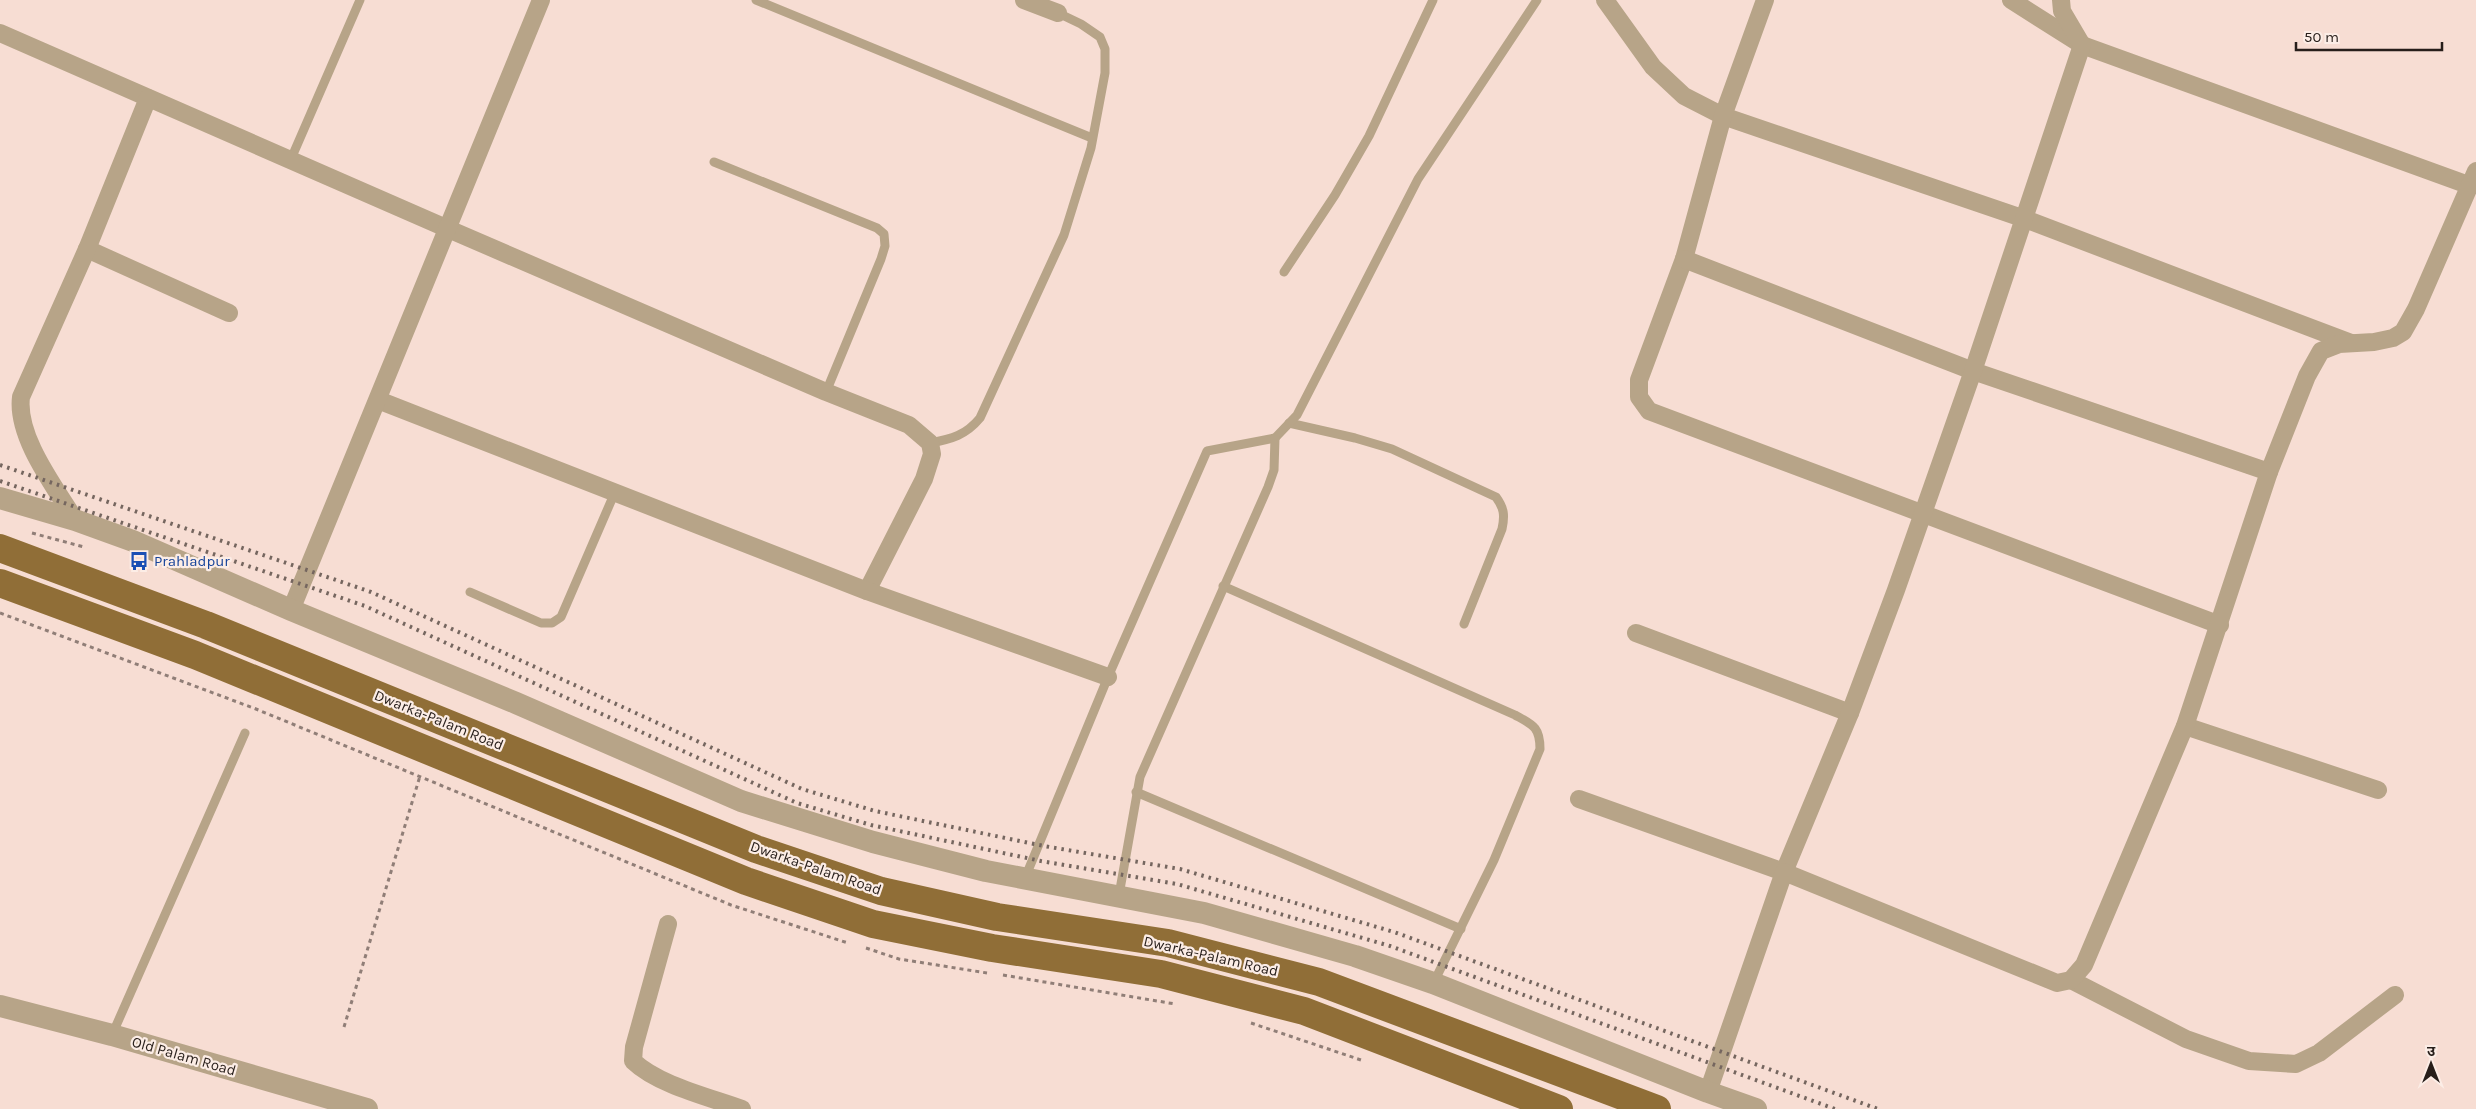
<svg xmlns="http://www.w3.org/2000/svg" width="2476" height="1109" viewBox="0 0 2476 1109" font-family="Karla,'Noto Sans Devanagari',sans-serif">
  <style>
    .lines { fill: none; stroke-linecap: round; stroke-linejoin: round }
    .path { stroke: #907e77; stroke-width: 3; stroke-dasharray: 4 4; stroke-linecap: butt }
    .service { stroke: #b7a488; stroke-width: 9 }
    .minor { stroke: #b7a488; stroke-width: 18 }
    .tertiary { stroke: #b7a488; stroke-width: 22 }
    .primary { stroke: #906e37; stroke-width: 28 }
    .rail { stroke: #75665f; stroke-width: 4; stroke-dasharray: 2.5 5; stroke-linecap: butt }
    .labels { text-anchor: middle; dominant-baseline: central; stroke-width: 4.5; stroke-linejoin: round; paint-order: stroke }
    .transit-label { font-size: 15px; fill: #164399; stroke: #fcede6; text-anchor: start }
    .street-label { font-size: 15px; fill: #271e1a; stroke: #fcede6 }
  </style>
  <rect width="100%" height="100%" fill="#f7ddd3"/>
  <g class="lines">
    <g class="path">
      <polyline points="32,533 84,547"/>
      <polyline points="0,613 256,709 731,905 848,943"/>
      <polyline points="866,948 899,959 987,973"/>
      <polyline points="1003,975 1175,1004"/>
      <polyline points="1251,1023 1361,1060"/>
      <polyline points="344,1027 420,776"/>
    </g>
    <g class="service">
      <polyline points="756,0 1092,138"/>
      <polyline points="291,159 360,0"/>
      <polyline points="714,162 877,228 884,234 885,246 881,259 826,392"/>
      <polyline points="1284,272 1335,195 1369,136 1433,0"/>
      <path d="M1289,423L1355,438L1392,449L1496,497C1504,508 1505,515 1502,529L1464,624"/>
      <path d="M930,443C952,439 966,435 980,418L1064,235L1091,148L1105,73V49L1100,37L1081,24L1058,13"/>
      <path d="M1223,586L1515,715C1533,725 1540,727 1540,749L1494,860L1434,982"/>
      <polyline points="470,592 541,623 552,623 561,617 615,492"/>
      <polyline points="1136,792 1461,929"/>
      <polyline points="1025,878 1108,677 1207,451 1275,438 1297,415 1418,179 1537,0"/>
      <polyline points="1119,895 1140,777 1268,487 1274,470 1275,438"/>
      <polyline points="112,1035 245,733"/>
    </g>
    <g class="minor">
      <polyline points="1024,0 1058,13"/>
      <polyline points="1605,0 1653,67 1684,96 1723,116 2025,219 2351,343"/>
      <polyline points="1765,0 1723,116 1684,259 1639,380 1639,397 1649,411 2220,625"/>
      <polyline points="2011,0 2082,45 2471,186"/>
      <polyline points="0,33 446,228 826,392 909,425 930,443 932,454 924,479 867,591"/>
      <polyline points="87,249 229,313"/>
      <polyline points="1684,259 1973,371 2269,472"/>
      <polyline points="378,400 867,591 1108,677"/>
      <path d="M75,520C55,487 16,437 21,397L87,249L148,98"/>
      <polyline points="291,610 541,0"/>
      <polyline points="1636,633 1850,713"/>
      <polyline points="2185,726 2378,790"/>
      <polyline points="1579,799 1784,872 1850,713 1896,590 1973,371 2082,45 2062,11 2061,0"/>
      <path d="M668,924L634,1047L633,1061C658,1085 709,1097 742,1109"/>
      <polyline points="2071,980 2186,1039 2249,1061 2296,1064 2319,1053 2395,995"/>
      <polyline points="1708,1092 1784,872 2057,983 2071,980 2084,965 2185,726 2269,472 2307,376 2321,351 2339,344 2374,342 2393,338 2403,332 2416,309 2476,171"/>
    </g>
    <g class="tertiary">
      <polyline points="0,498 75,520 133,541 291,610 516,703 741,801 873,842 986,871 1204,913 1355,956 1433,983 1708,1092 1756,1109"/>
      <polyline points="0,1006 112,1035 367,1109"/>
    </g>
    <g class="primary">
      <polyline points="0,548 206,625 756,849 881,891 997,917 1168,943 1319,982 1657,1109"/>
      <polyline points="0,583 195,655 746,881 873,924 992,948 1161,974 1304,1011 1559,1109"/>
    </g>
    <g class="rail">
      <polyline points="0,465 371,592 802,789 875,811 1044,846 1180,869 1394,932 1878,1109"/>
      <polyline points="0,481 365,606 797,803 871,825 1041,861 1177,884 1390,946 1835,1109"/>
    </g>
  </g>
  <defs>
    <g id="bus-bare" transform="scale(1.5)"><path d="M-5-6H5V4H4V6H2V4H-2V6H-4V4H-5ZM-3.5-4V0h7V-4ZM-3.5 1.2v1.5H-2V1.2ZM2 1.2v1.5H3.5V1.2Z" fill="#1a4fb4" stroke="#fcede6" stroke-width="2.5" paint-order="stroke"/></g>
  </defs>
  <g fill-rule="evenodd">
    <use href="#bus-bare" x="139" y="561"/>
  </g>
  <g class="labels">
    <g class="transit-label">
      <text x="154" y="561">Prahladpur</text>
    </g>
    <g class="street-label">
      <text transform="translate(439 720) rotate(22)">Dwarka-Palam Road</text>
      <text transform="translate(816 868) rotate(19)">Dwarka-Palam Road</text>
      <text transform="translate(1211 956) rotate(13)">Dwarka-Palam Road</text>
      <text transform="translate(184 1056) rotate(16)">Old Palam Road</text>
    </g>
  </g>
  <g transform="translate(2431 1064)" stroke="#fcede6" stroke-width="4" paint-order="stroke">
  <path d="M0-4L9 19L0 12L-9 19Z" fill="#271e1a"/>
  <text y="-8" font-size="14" font-weight="bold" text-anchor="middle" fill="#271e1a">उ</text>
  </g>
  <path d="M2296 42v8h146v-8" fill="none" stroke="#271e1a" stroke-width="2.5"/>
  <text x="2304" y="42" font-size="15" fill="#271e1a" stroke="#fcede6" stroke-width="4" paint-order="stroke">50 m</text>
</svg>
